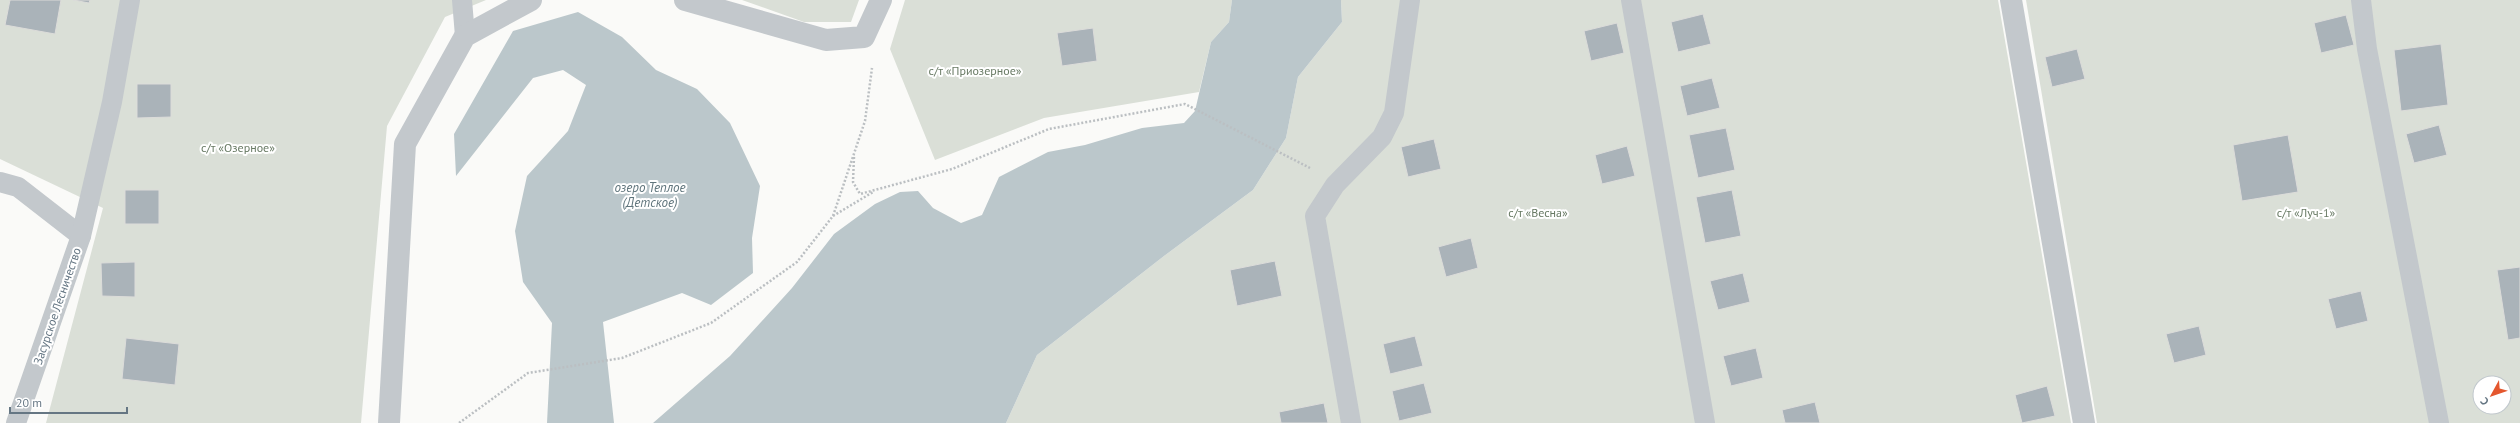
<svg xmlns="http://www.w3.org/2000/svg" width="2520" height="423" viewBox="0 0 2520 423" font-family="'PT Sans',sans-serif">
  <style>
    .green { fill: #dadfd7; fill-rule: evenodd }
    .water { fill: #bbc7cb }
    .building { fill: #aab3b9; stroke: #dcdcda }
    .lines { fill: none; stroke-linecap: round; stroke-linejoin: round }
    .path { stroke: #bbbfc2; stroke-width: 2.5; stroke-dasharray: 2 2; stroke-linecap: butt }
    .service { stroke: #c3c8cc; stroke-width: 20 }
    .minor { stroke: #c3c8cc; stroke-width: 22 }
    .labels { text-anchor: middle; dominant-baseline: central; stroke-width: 4; stroke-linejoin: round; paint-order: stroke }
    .park-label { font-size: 12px; fill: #687a64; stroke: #fff }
    .street-label { font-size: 12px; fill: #657683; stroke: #fff }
    .water-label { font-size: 13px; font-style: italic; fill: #60757c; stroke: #fff }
  </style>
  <rect width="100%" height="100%" fill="#fafaf8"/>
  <g class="green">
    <polygon points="0,0 486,0 445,17 387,126 361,423 46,423 103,208 0,159"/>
    <polygon points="742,0 859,0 851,22 804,22"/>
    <polygon points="905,0 1232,0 1229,22 1211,42 1199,92 1044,118 935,160 890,49"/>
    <polygon points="1341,0 1998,0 2071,423 1006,423 1037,355 1164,256 1253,190 1286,138 1298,77 1342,22"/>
    <path d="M2026,0H2520V423H2097ZM2480,383H2504V407H2480Z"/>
  </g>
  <g class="water">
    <polygon points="1232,0 1341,0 1342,22 1298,77 1286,138 1253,190 1164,256 1037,355 1006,423 653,423 730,356 792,288 834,234 875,204 900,192 918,191 933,208 961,223 982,215 999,177 1048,152 1085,145 1142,128 1184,123 1195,111 1211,42 1229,22"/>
    <polygon points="578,12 622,37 656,70 697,89 730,123 760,186 752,238 753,273 711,305 682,293 603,322 614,423 547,423 552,323 523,282 515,231 527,176 568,131 586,85 563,70 533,78 456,176 454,134 513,31"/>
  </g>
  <g class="building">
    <polygon points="10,0 61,0 55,34 5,25"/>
    <polygon points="73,0 90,0 89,3"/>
    <polygon points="1703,14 1711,44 1678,52 1671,22"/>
    <polygon points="2346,15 2354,45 2321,53 2314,23"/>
    <polygon points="1617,23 1624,53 1591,61 1584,31"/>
    <polygon points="1093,28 1097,61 1062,66 1057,33"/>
    <polygon points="2441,44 2448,105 2401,111 2394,50"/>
    <polygon points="2077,49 2085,79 2052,87 2045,57"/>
    <polygon points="1712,78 1720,108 1687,116 1680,86"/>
    <polygon points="137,84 171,84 171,117 137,118"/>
    <polygon points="2439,125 2447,155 2414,163 2406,134"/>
    <polygon points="1726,128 1735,170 1698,178 1689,135"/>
    <polygon points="2288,135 2298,192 2242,201 2233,145"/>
    <polygon points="1434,139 1441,169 1408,177 1401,147"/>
    <polygon points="1627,146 1635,176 1602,184 1595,155"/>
    <rect x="125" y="190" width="34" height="34"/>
    <polygon points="1732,190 1741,236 1705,243 1696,197"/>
    <polygon points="1471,238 1478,268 1446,277 1438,247"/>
    <polygon points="1275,261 1282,296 1237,306 1230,270"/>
    <polygon points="135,262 135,297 102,296 101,263"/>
    <polygon points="2520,267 2520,338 2508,340 2497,270"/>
    <polygon points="1743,273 1750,302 1718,310 1710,281"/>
    <polygon points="2361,291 2368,321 2336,329 2328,299"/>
    <polygon points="2199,326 2206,355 2174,363 2166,334"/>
    <polygon points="1415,336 1423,366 1390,374 1383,344"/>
    <polygon points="126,338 179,344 175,385 122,379"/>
    <polygon points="1756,348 1763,378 1731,386 1723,356"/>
    <polygon points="1424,383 1432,413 1399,421 1392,391"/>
    <polygon points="2047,386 2055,416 2022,423 2015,395"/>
    <polygon points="1815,402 1820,423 1785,423 1782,410"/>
    <polygon points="1324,403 1328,423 1281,423 1279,412"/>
  </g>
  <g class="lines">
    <g class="path">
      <polyline points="854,157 853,182 860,194 952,169 1049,129 1185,104 1310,168"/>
      <polyline points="833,216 873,192"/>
      <polyline points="459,423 528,373 622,358 711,323 797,262 833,216 865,121 872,68"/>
    </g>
    <g class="service">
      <polyline points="462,0 465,36"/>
      <polyline points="1631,0 1705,423"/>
      <polyline points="2361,0 2367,49 2439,423"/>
      <polyline points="0,182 18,187 81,236"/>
      <polyline points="16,423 81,236 112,102 130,0"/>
      <polyline points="1351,423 1315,216 1335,185 1382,137 1394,113 1410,0"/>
    </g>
    <g class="minor">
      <polyline points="685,0 826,40 864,37 881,0"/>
      <polyline points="2011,0 2084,423"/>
      <polyline points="389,423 405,144 465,36 531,0"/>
    </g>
  </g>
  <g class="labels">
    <g class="park-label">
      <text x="975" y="70">с/т «Приозерное»</text>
      <text x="238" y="147">с/т «Озерное»</text>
      <text x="1538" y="212">с/т «Весна»</text>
      <text x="2306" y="212">с/т «Луч-1»</text>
    </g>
    <g class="street-label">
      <text transform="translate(57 306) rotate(-71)">Засурское Лесничество</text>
    </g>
    <g class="water-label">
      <text x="650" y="187">озеро Теплое<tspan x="650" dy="15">(Детское)</tspan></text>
    </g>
  </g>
  <g transform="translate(2492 395) rotate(230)"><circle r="19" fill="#ffffff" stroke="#c1c8cd"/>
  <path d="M0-3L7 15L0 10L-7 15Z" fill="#e4572e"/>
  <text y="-6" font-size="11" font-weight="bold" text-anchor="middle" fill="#657683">С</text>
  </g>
  <path d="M10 407v6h117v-6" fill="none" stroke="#657683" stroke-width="2"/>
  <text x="16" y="407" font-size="12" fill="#657683" stroke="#ffffff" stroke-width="3" paint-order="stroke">20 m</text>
</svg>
